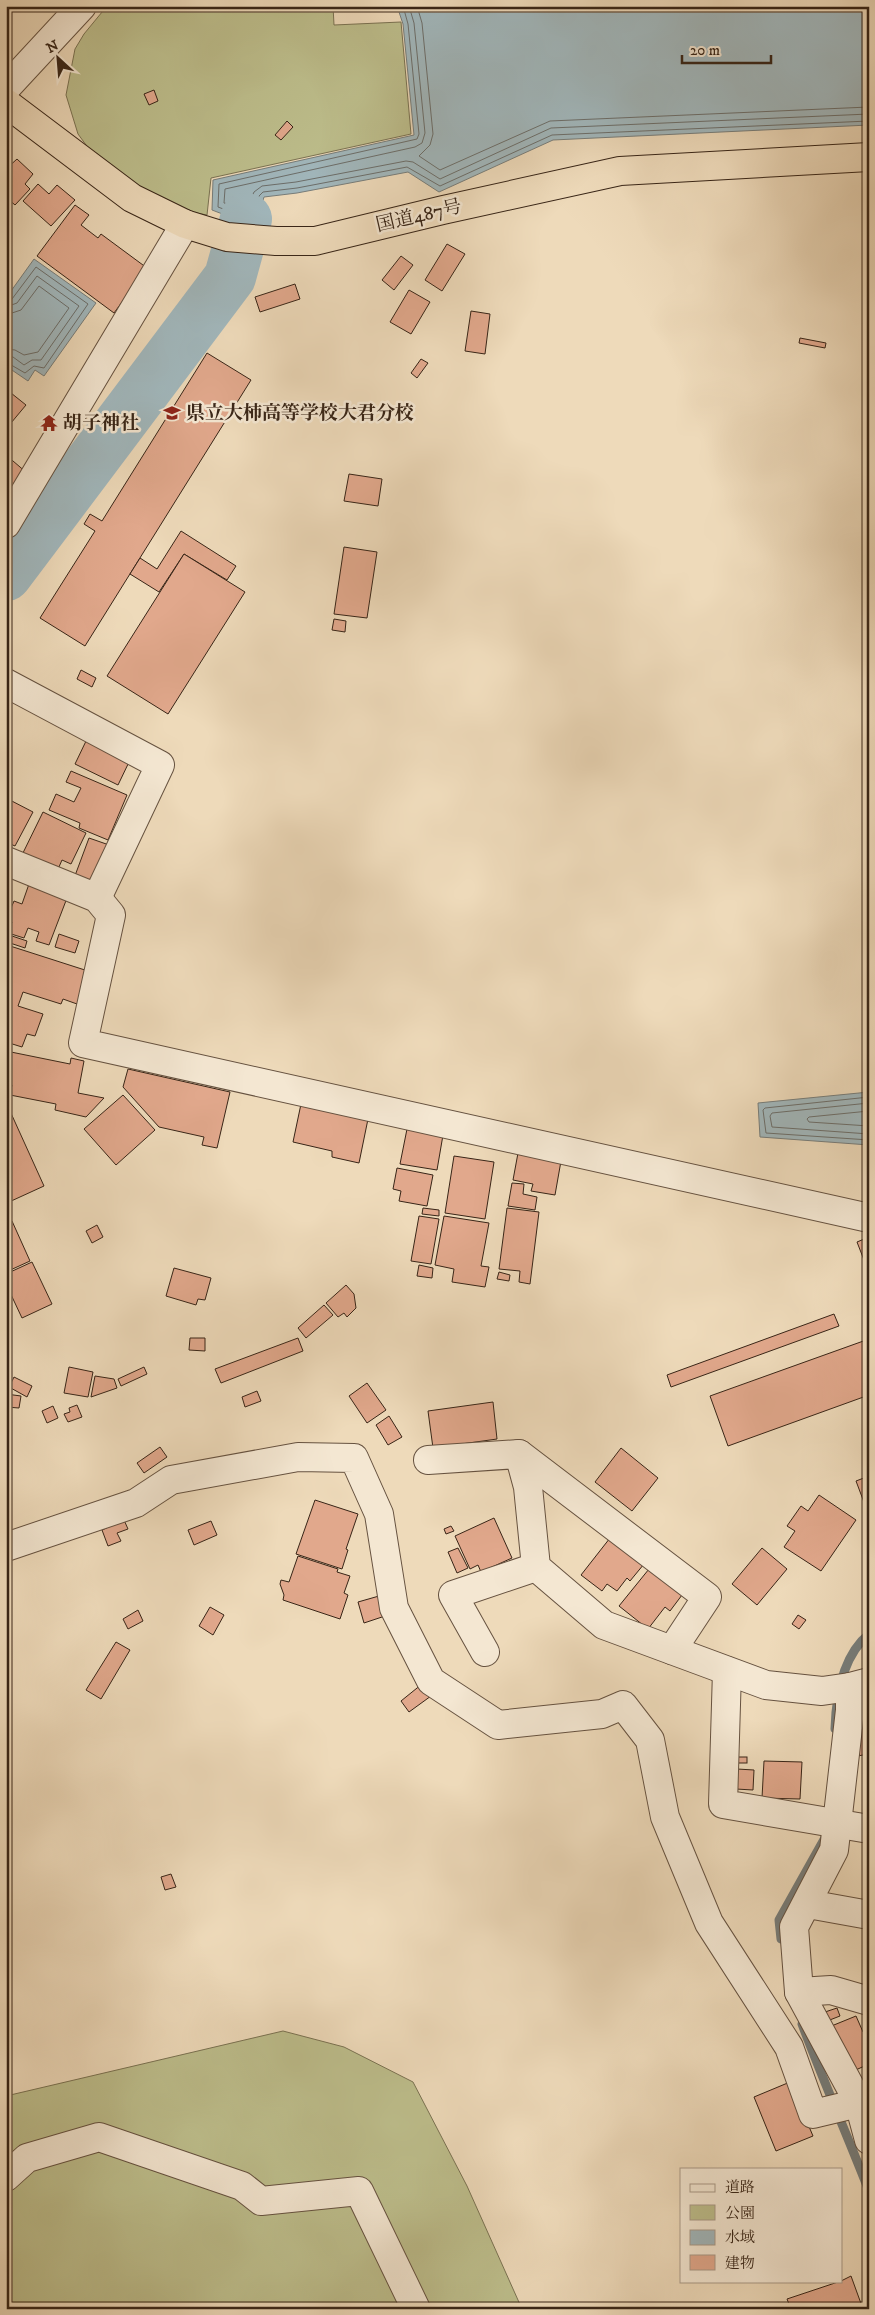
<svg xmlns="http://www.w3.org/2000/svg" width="875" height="2315" viewBox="0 0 875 2315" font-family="'IM FELL DW Pica','Noto Serif JP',serif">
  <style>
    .green { fill: #bdbe8c; stroke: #7a7252 }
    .water { fill: #a1b7bc; stroke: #777d7a }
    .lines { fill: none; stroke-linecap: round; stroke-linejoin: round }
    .shore { stroke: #6c6e6a; stroke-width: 1 }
    .stream { stroke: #777d7a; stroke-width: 9 }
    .river { stroke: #a1b7bc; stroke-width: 52 }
    .building { fill: #e1a88c; stroke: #382517 }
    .minor-casing { stroke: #665240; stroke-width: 30 }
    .trunk-casing { stroke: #382517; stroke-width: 30 }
    .minor { stroke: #f4e7d2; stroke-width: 28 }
    .trunk { stroke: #eedaba; stroke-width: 28 }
    .labels { text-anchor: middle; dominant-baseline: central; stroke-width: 5; stroke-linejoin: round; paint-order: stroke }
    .street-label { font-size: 19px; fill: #382517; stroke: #f4e7d2 }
    .poi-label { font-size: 19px; font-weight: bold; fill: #382517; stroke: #f4e7d2; text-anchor: start }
  </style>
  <rect width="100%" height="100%" fill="#eedaba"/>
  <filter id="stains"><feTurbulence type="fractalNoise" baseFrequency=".004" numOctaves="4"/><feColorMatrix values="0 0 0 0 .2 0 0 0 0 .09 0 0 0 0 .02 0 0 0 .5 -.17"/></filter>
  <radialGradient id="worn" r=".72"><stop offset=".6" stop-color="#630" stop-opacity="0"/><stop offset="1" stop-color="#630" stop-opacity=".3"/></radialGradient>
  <g class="green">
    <polygon points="107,6 333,6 334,25 401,22 411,134 211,178 207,215 175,209 109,170 89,149 78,134 66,95 75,49 84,34"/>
    <polygon points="283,2031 344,2047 413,2082 467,2186 522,2309 6,2309 6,2096"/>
  </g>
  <g class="water">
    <polygon points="397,6 869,6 869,125 553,140 439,192 408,172 297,193 264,197 257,220 233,218 212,210 213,180 414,135 403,24"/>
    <polygon points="34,259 96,303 44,376 35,370 28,381 6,366 6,298"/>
    <polygon points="869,1092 869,1145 760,1137 758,1103"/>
  </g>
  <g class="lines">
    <g class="shore">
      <polyline points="403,6 408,24 419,134 417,139 219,184 218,207 234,213 252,215 259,196 263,192 297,188 407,167 440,186 552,135 869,121"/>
      <polyline points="409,6 414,23 425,133 422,143 415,147 225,189 224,203 247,208 254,192 262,186 296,182 406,161 413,162 440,179 551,128 869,114"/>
      <polyline points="417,6 422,23 433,134 430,145 419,156 440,170 550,121 869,107"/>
      <polyline points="6,301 12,299 36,267 88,304 44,368 34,366 25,373 6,362"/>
      <polyline points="6,307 17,303 37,276 79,306 41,360 32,360 24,365 13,357 6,356"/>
      <polyline points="6,315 21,310 39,286 69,308 38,352 24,355 15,350 6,349"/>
      <polyline points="869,1097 765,1108 763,1110 766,1133 869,1140"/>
      <polyline points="869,1103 772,1113 770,1116 772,1127 869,1134"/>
      <polyline points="869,1111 809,1117 807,1119 809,1122 869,1126"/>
    </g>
    <g class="stream">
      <path d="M835,1729C836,1696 842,1656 869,1634"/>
      <polyline points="781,1939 779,1920 826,1836"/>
      <path d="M802,2024C823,2080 847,2135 869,2191"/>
    </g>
    <polyline class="river" points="6,575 230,277 246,219"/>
  </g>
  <g class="building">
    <polygon points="154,90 158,101 149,105 144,94"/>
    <polygon points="287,121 293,127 281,140 275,135"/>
    <polygon points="17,159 33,174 25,184 30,189 15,205 8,199 6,200 6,169"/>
    <polygon points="38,184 49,194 57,185 75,200 51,226 23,201"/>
    <polygon points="75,205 89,215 81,225 98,238 101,234 147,268 114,313 37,256"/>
    <polygon points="447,244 465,254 442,291 425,280"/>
    <polygon points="401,256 413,265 394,290 382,280"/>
    <polygon points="295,284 300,299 260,312 255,297"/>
    <polygon points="409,290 430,302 411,334 390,322"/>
    <polygon points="471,311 490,314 485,354 465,351"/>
    <polygon points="800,338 826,343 825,348 799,343"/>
    <polygon points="207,353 251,380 85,646 40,618 95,531 84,524 90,514 102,521"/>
    <polygon points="421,359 428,363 417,378 411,373"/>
    <polygon points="6,389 26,405 6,429"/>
    <polygon points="6,455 27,473 6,497"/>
    <polygon points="349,474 382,479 378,506 344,501"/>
    <polygon points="181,531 236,566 227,580 184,554 159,592 130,574 140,558 157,569"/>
    <polygon points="344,547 377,552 367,618 334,614"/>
    <polygon points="184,554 245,592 168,714 107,676"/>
    <polygon points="334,619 346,621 345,632 332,630"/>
    <polygon points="81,670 96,678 92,687 77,679"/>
    <polygon points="87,739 130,760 118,785 75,764"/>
    <polygon points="71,771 127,795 108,840 79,828 80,823 49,810 56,794 74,802 81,788 66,782"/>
    <polygon points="6,798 33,812 15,846 6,842"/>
    <polygon points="43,812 86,833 71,864 62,860 55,876 20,859"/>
    <polygon points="89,838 112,846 95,890 73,881"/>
    <polygon points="29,884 67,898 49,945 36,941 39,932 28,928 24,938 8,933 12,922 6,920 14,901 22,904"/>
    <polygon points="59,934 79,941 75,953 55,947"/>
    <polygon points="9,935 27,941 25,948 7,942"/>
    <polygon points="7,945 88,971 77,1004 63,999 61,1004 23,992 18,1006 43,1014 35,1036 27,1034 22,1047 6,1042"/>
    <polygon points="6,1051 70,1064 71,1058 84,1061 78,1093 104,1098 86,1117 55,1110 56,1104 10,1095 12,1085 6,1084"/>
    <polygon points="128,1069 230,1092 217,1148 202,1145 204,1137 159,1127 123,1087"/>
    <polygon points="123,1095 155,1130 116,1165 84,1129"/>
    <polygon points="301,1104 368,1119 359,1163 332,1157 332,1151 293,1142"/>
    <polygon points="10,1111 44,1186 9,1202 6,1195 6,1113"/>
    <polygon points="407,1129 443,1135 437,1170 400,1164"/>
    <polygon points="518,1153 561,1161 555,1195 531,1191 533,1184 513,1180"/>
    <polygon points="454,1156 494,1162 485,1219 445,1213"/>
    <polygon points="397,1168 433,1175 427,1206 399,1201 401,1191 393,1189"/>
    <polygon points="512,1183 524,1184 523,1194 537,1197 535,1210 508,1206"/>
    <polygon points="423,1208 439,1210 439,1216 422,1214"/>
    <polygon points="507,1208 539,1212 530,1284 519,1282 520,1271 499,1269"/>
    <polygon points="419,1216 439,1219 431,1264 411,1261"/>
    <polygon points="444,1216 489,1223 481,1266 489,1267 485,1287 452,1282 454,1269 435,1265"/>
    <polygon points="12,1221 30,1261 6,1272 6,1224"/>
    <polygon points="97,1225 103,1237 92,1243 86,1231"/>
    <polygon points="869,1237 869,1273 857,1242"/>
    <polygon points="32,1262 52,1304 22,1318 6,1284 6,1274"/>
    <polygon points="419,1265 433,1268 432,1278 417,1276"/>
    <polygon points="174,1268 211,1278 205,1300 198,1299 196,1305 166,1296"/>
    <polygon points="499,1272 510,1275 509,1281 497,1279"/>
    <polygon points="346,1285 354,1294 356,1308 347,1317 344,1313 338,1317 326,1303"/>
    <polygon points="324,1305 333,1315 306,1338 298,1328"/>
    <polygon points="834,1314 839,1326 671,1387 667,1375"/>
    <polygon points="190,1338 205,1338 205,1351 189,1350"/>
    <polygon points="298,1338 303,1351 221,1383 215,1369"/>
    <polygon points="869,1339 869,1395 728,1446 710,1396"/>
    <polygon points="69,1367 93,1372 88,1397 64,1393"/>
    <polygon points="144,1367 147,1374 121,1386 118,1379"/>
    <polygon points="95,1376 114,1379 117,1388 91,1397"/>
    <polygon points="14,1377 32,1386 27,1397 9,1387"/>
    <polygon points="367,1383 386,1410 367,1423 349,1396"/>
    <polygon points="257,1391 261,1401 245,1407 242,1397"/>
    <polygon points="6,1394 21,1396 19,1408 6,1407"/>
    <polygon points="493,1402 497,1439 433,1448 428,1411"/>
    <polygon points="77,1405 82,1417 68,1422 64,1414 70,1412 69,1408"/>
    <polygon points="53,1406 58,1418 47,1423 42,1411"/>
    <polygon points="389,1416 402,1437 388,1445 376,1425"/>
    <polygon points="160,1447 167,1457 144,1473 137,1463"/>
    <polygon points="621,1448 658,1478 632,1511 595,1482"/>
    <polygon points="869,1476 869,1503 865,1505 856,1481"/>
    <polygon points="819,1495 856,1520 821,1571 784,1547 795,1531 787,1526 801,1506 808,1511"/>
    <polygon points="315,1500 358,1514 346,1549 348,1550 342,1569 296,1554"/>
    <polygon points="494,1518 512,1558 481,1572 478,1565 470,1569 455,1536"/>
    <polygon points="124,1520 128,1529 117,1533 121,1541 108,1546 102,1530"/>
    <polygon points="211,1521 217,1535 194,1545 188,1530"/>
    <polygon points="451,1526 454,1531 446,1534 444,1529"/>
    <polygon points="610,1538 644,1564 630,1581 627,1578 617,1591 607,1584 602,1591 581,1575"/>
    <polygon points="458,1548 468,1568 457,1573 448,1552"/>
    <polygon points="762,1548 787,1569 757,1605 732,1584"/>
    <polygon points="298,1556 338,1569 337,1572 350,1576 344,1593 348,1595 340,1619 283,1600 284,1595 280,1584 281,1580 289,1582"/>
    <polygon points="649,1569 682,1595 670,1611 665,1607 648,1629 619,1606"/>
    <polygon points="379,1596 385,1616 364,1623 358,1602"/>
    <polygon points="210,1607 224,1615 213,1635 199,1626"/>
    <polygon points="138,1610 143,1621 128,1629 123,1619"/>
    <polygon points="798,1615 806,1620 799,1629 792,1624"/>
    <polygon points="116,1642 130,1650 101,1699 86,1690"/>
    <polygon points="422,1684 431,1696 409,1712 401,1701"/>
    <polygon points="869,1708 869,1754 857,1756 852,1711"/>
    <rect x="738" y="1757" width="9" height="6"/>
    <polygon points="764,1761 802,1762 800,1799 762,1798"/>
    <polygon points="737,1769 754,1770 753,1790 736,1789"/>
    <polygon points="171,1874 176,1887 165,1890 161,1877"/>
    <polygon points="837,2008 840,2016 822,2023 819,2014"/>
    <polygon points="856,2016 863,2032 869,2029 869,2064 849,2073 829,2027"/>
    <polygon points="790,2082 813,2136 776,2151 754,2097"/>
    <polygon points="851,2276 863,2309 781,2309 789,2304 787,2299 841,2281"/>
  </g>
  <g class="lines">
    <g class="minor-casing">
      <g id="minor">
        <polyline points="6,88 82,6"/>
        <polyline points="6,524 185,224"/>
        <polyline points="6,683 160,765 97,898"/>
        <polyline points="6,861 97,898 111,915 83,1043 869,1218"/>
        <polyline points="519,1454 707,1597 672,1650"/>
        <polyline points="428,1460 519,1454 528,1487 536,1567 604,1625 766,1685 822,1691 850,1687"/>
        <polyline points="6,1547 136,1503 171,1480 298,1457 354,1458 379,1514 394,1608 431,1681 498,1725 602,1714 623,1705 650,1740 665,1817 709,1923 789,2047 813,2114 859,2103 869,2103"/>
        <polyline points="485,1652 453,1595 536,1567"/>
        <polyline points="727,1671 723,1804 869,1829"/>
        <polyline points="869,1682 850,1687 850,1710 834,1850 794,1927 799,1992 859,2103 869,2140"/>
        <polyline points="808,1904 869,1915"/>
        <polyline points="799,1992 831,1990 869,2001"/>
        <polyline points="6,2177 27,2158 99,2137 242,2186 261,2201 359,2191 416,2309"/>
      </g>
    </g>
    <g class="trunk-casing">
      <polyline id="trunk" points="6,103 132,198 185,224 227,237 276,241 315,241 443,210 620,171 869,157"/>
    </g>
    <use href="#minor" class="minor"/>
    <use href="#trunk" class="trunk"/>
  </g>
  <defs>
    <g id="school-bare" transform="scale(1.35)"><path d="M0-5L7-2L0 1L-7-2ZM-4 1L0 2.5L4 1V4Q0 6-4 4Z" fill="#8f2418" stroke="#f4e7d2" stroke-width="2.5" paint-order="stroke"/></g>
    <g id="temple-bare" transform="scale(1.35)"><path d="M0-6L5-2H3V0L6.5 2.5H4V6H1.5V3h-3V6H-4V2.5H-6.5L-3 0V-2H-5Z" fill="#8f2418" stroke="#f4e7d2" stroke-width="2.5" paint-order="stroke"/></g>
  </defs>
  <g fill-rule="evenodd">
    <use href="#school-bare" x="172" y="413"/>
    <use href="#temple-bare" x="49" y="423"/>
  </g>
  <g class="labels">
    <g class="street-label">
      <text transform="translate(419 216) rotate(-13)">国道487号</text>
    </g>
    <g class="poi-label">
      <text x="186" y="413">県立大柿高等学校大君分校</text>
      <text x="63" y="423">胡子神社</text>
    </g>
  </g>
  <rect width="875" height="2315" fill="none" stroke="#eedaba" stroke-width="25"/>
  <rect x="8" y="8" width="860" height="2300" fill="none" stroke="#382517" stroke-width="2.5"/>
  <rect x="12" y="12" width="850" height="2290" fill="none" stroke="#382517"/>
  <rect x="680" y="2168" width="162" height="115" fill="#f4e7d2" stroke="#a99987"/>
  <rect x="690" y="2184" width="25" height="8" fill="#f4e7d2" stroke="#a99987"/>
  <text x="725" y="2192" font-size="15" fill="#382517">道路</text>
  <rect x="690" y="2205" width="25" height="15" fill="#bdbe8c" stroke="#a99987"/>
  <text x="725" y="2218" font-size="15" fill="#382517">公園</text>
  <rect x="690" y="2230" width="25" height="15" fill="#a1b7bc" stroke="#a99987"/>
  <text x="725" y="2242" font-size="15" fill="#382517">水域</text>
  <rect x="690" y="2255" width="25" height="15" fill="#e1a88c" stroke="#a99987"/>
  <text x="725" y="2268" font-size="15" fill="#382517">建物</text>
  <g transform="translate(58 58) rotate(334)" stroke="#f4e7d2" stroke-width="4" paint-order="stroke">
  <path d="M0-4L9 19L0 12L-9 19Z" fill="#382517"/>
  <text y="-8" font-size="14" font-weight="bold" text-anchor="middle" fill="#382517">N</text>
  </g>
  <path d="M682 55v8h89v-8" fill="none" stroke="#382517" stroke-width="2.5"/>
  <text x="690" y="55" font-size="15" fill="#382517" stroke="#f4e7d2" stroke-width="4" paint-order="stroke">20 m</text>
  <rect width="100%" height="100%" filter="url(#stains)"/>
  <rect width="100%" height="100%" fill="url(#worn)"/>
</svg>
